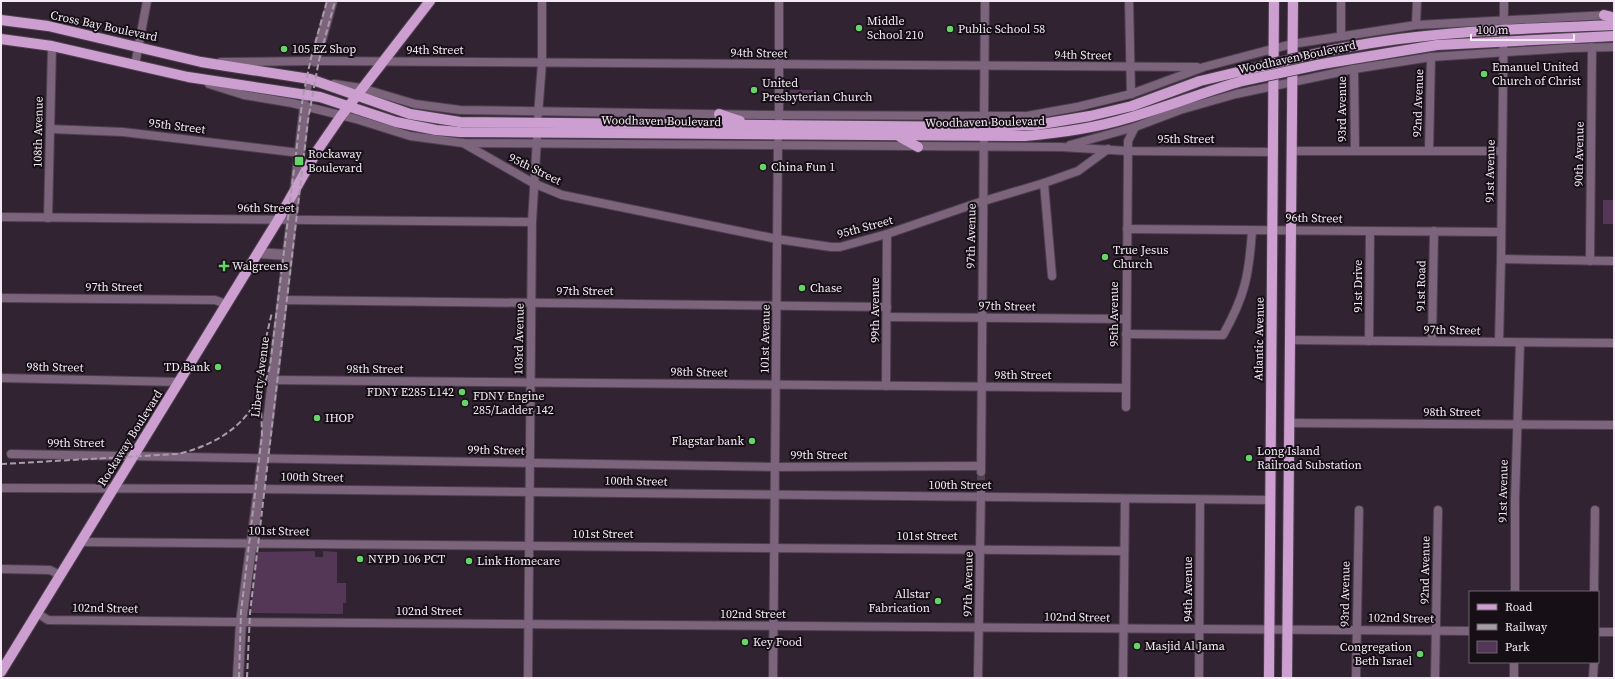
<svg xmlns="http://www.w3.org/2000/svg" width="1615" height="679" viewBox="0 0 1615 679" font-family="'Source Serif 4',serif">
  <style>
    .green { fill: #543756 }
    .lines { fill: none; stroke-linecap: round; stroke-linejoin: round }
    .minor-tunnel { stroke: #4f4150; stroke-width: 8; stroke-dasharray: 8 4; stroke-linecap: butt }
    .pedestrian-casing { stroke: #4d3f4e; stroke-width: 8 }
    .minor-casing { stroke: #4d3f4e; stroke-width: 10 }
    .tertiary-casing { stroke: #4d3f4e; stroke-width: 12 }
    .primary-casing { stroke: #4d3f4e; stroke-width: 12 }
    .pedestrian { stroke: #7b647c; stroke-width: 6 }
    .minor { stroke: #7b647c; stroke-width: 8 }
    .tertiary { stroke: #7b647c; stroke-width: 10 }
    .primary { stroke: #cd9fd1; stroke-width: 10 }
    .rail { stroke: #a89ca9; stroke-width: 2; stroke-dasharray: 6 3; stroke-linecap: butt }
    .primary-bridge-casing { stroke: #4d3f4e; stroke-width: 12; stroke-linecap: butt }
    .primary-bridge { stroke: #cd9fd1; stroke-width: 10 }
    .poi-dot { fill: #66d467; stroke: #160f16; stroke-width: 1.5 }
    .labels { text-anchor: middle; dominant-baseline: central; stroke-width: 4; stroke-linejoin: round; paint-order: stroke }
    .poi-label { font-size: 12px; fill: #f4eaf5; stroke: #160f16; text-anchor: start }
    .street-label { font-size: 12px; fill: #f4eaf5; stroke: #160f16 }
  </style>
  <rect width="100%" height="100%" fill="#322333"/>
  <g class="green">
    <rect x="790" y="90" width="26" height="9"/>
    <rect x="1603" y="200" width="11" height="24"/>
    <polygon points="315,551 315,557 323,557 323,551 337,552 337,583 346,583 346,603 343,603 343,614 250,613 257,552"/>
  </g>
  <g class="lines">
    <polyline class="minor-tunnel" points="981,472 981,490"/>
    <g class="pedestrian-casing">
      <polyline id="pedestrian" points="306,98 310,79"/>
    </g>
    <g class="minor-casing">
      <g id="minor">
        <polyline points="1129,1 1131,94"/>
        <polyline points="1416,25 1417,1"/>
        <polyline points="1341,36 1341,1"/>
        <polyline points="221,62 315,61 1197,67"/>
        <polyline points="135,65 147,1"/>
        <polyline points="1354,69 1355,150"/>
        <polyline points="209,84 244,95 292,103 356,119 410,136 463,143 1061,147 1128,151 1274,152"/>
        <polyline points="334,84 361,88 415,104 460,110 765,115 1027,116 1077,107 1131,94 1204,67 1292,44 1416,25 1609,15"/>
        <polyline points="538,115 542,63 542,1"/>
        <polyline points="779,118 779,1"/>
        <polyline points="50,129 123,132 300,153"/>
        <polyline points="463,143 533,183 562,195 777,239 831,247 840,247 887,234 977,203 1044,183 1078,171 1108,149"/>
        <polyline points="1070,145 1135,127 1180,110 1236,94 1354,69 1431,57 1570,48 1614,47"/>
        <polyline points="1291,151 1502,151"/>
        <polyline points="1429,151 1431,57"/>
        <polyline points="1044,183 1052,276"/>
        <polyline points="1,217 532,222"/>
        <polyline points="48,218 52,46"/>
        <polyline points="1127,229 1501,232"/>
        <polyline points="1501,259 1614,261"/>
        <polyline points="1590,261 1592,47"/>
        <polyline points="1,298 215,300 226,304"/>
        <polyline points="282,300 887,307"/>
        <polyline points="887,317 1126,319"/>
        <path d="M1126,334L1223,335C1245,296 1249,275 1252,231"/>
        <polyline points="1290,340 1614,343"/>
        <polyline points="1369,341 1370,231"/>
        <polyline points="1432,341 1434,231"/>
        <polyline points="1499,342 1501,259 1504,1"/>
        <polyline points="1,378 180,382"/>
        <polyline points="272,380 1126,388"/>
        <polyline points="886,386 887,234"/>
        <polyline points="1126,407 1128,151 1128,141 1135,127"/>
        <polyline points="1289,423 1614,425"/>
        <polyline points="11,454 775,467 980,466"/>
        <polyline points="981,472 985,1"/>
        <polyline points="1,488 259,489 1270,500"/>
        <polyline points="81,542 1124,551"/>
        <polyline points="1,569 50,570 60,575"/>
        <polyline points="1515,592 1515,500 1520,343"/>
        <polyline points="1594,592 1595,510"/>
        <polyline points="37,613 48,620 235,622 1470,631"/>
        <polyline points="1598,632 1614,632"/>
        <polyline points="528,678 532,222 537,139"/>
        <polyline points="773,678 778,142"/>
        <polyline points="978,678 981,490"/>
        <polyline points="1123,678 1125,499"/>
        <polyline points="1199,678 1200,500"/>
        <polyline points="1356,678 1359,510"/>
        <polyline points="1435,678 1438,510"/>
        <polyline points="1514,678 1514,662"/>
        <polyline points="1593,678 1594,662"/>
      </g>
    </g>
    <g class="tertiary-casing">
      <g id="tertiary">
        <polyline points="315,61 332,1"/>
        <polyline points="258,253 288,255"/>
        <polyline points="238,678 241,622 269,414 305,106"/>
      </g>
    </g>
    <g class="primary-casing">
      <g id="primary">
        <polyline points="1604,15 1614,18"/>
        <polyline points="1,20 48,26 201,62 310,79 410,114 460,122 984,127 1036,125 1090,116 1132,106 1200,81 1242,71"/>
        <path d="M1,39L52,46L188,77L320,97L396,122L436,130L460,132L1025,136C1060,133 1095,128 1128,118C1167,107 1204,92 1242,81"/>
        <path d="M1323,52C1419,31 1517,29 1614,25"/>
        <polyline points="1322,64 1437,45 1614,36"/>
        <polyline points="719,114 740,121"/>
        <polyline points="900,137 918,147"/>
        <polyline points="1,672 278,220 317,151 341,116 430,1"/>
        <polyline points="1269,678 1274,1"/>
        <polyline points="1287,678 1293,1"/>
      </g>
    </g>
    <use href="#pedestrian" class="pedestrian"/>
    <use href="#minor" class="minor"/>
    <use href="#tertiary" class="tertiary"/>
    <use href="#primary" class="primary"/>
    <g class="rail">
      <path d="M1,464L178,454C227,442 258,416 270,366L303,96L311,58L327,1"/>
      <polyline points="239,678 241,612 262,435 260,372 264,347 272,312"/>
      <polyline points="247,678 250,613 308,120 319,60 335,1"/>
    </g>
    <g class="primary-bridge-casing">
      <g id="primary-bridge">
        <polyline points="1242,71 1323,52"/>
        <polyline points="1242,81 1322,64"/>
      </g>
    </g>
    <use href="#primary-bridge" class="primary-bridge"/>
  </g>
  <g class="poi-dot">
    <circle cx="859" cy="28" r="4"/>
    <circle cx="950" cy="29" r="4"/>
    <circle cx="284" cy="49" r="4"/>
    <circle cx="1484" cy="74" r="4"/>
    <circle cx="754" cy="90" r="4"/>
    <rect x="294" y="156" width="10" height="10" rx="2"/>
    <circle cx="763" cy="167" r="4"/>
    <circle cx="1105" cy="257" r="4"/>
    <path d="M222 260h4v4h4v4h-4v4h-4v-4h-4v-4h4z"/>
    <circle cx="802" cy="288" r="4"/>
    <circle cx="218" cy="367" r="4"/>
    <circle cx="462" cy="392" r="4"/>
    <circle cx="465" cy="403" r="4"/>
    <circle cx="317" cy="418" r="4"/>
    <circle cx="752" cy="441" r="4"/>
    <circle cx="1249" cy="458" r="4"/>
    <circle cx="360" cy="559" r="4"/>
    <circle cx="469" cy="561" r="4"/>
    <circle cx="938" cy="601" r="4"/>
    <circle cx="745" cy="642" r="4"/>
    <circle cx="1137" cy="646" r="4"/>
    <circle cx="1420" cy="654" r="4"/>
  </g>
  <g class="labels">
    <g class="poi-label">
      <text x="867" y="21">Middle<tspan x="867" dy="14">School 210</tspan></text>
      <text x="958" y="29">Public School 58</text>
      <text x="292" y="49">105 EZ Shop</text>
      <text x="1492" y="67">Emanuel United<tspan x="1492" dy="14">Church of Christ</tspan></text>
      <text x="762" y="83">United<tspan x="762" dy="14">Presbyterian Church</tspan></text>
      <text x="308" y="154">Rockaway<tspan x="308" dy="14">Boulevard</tspan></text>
      <text x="771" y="167">China Fun 1</text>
      <text x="1113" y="250">True Jesus<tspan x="1113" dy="14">Church</tspan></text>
      <text x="232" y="266">Walgreens</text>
      <text x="810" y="288">Chase</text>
      <text x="210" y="367" text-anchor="end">TD Bank</text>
      <text x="454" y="392" text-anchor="end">FDNY E285 L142</text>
      <text x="473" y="396">FDNY Engine<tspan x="473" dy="14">285/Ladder 142</tspan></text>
      <text x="325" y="418">IHOP</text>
      <text x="744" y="441" text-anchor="end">Flagstar bank</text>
      <text x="1257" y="451">Long Island<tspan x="1257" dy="14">Railroad Substation</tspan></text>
      <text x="368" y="559">NYPD 106 PCT</text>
      <text x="477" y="561">Link Homecare</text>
      <text x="930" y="594" text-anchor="end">Allstar<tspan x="930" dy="14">Fabrication</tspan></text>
      <text x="753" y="642">Key Food</text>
      <text x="1145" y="646">Masjid Al Jama</text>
      <text x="1412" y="647" text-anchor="end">Congregation<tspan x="1412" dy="14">Beth Israel</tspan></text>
    </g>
    <g class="street-label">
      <text transform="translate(104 26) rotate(12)">Cross Bay Boulevard</text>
      <text x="435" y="50">94th Street</text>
      <text transform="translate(759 53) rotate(1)">94th Street</text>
      <text transform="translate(1083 55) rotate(1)">94th Street</text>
      <text transform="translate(1297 57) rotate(-12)">Woodhaven Boulevard</text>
      <text transform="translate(1418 103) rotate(-88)">92nd Avenue</text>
      <text transform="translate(1342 109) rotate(-90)">93rd Avenue</text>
      <text transform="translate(661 121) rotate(1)">Woodhaven Boulevard</text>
      <text transform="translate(985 122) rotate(-1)">Woodhaven Boulevard</text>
      <text transform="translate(177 126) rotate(7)">95th Street</text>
      <text transform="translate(38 132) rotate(-89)">108th Avenue</text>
      <text x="1186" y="139">95th Street</text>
      <text transform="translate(1579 154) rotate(-89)">90th Avenue</text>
      <text transform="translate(535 169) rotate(26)">95th Street</text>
      <text transform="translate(1490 171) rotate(-89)">91st Avenue</text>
      <text x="266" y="208">96th Street</text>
      <text transform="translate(1314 218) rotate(1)">96th Street</text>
      <text transform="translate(865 227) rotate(-15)">95th Street</text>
      <text transform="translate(971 236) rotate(-89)">97th Avenue</text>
      <text transform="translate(1358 286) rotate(-90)">91st Drive</text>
      <text transform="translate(1421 286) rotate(-89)">91st Road</text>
      <text x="114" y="287">97th Street</text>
      <text x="585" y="291">97th Street</text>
      <text transform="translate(1007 306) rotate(1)">97th Street</text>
      <text transform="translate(875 310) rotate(-90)">99th Avenue</text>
      <text transform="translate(1114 314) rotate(-90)">95th Avenue</text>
      <text transform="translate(1452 330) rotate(1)">97th Street</text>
      <text transform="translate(519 339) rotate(-89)">103rd Avenue</text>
      <text transform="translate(765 339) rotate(-89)">101st Avenue</text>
      <text transform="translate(1259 339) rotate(-89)">Atlantic Avenue</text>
      <text transform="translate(55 367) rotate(1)">98th Street</text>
      <text x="375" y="369">98th Street</text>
      <text transform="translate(699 372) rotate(1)">98th Street</text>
      <text x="1023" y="375">98th Street</text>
      <text transform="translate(260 377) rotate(-83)">Liberty Avenue</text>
      <text x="1452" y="412">98th Street</text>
      <text transform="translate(130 438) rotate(-58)">Rockaway Boulevard</text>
      <text x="76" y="443">99th Street</text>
      <text transform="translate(496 450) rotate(1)">99th Street</text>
      <text x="819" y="455">99th Street</text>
      <text transform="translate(312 477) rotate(1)">100th Street</text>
      <text transform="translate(636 481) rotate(1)">100th Street</text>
      <text x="960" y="485">100th Street</text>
      <text transform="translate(1503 491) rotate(-89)">91st Avenue</text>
      <text transform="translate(279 531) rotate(1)">101st Street</text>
      <text x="603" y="534">101st Street</text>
      <text x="927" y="536">101st Street</text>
      <text transform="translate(1425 570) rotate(-89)">92nd Avenue</text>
      <text transform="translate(968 584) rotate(-89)">97th Avenue</text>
      <text transform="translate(1188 589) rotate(-90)">94th Avenue</text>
      <text transform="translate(1345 594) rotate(-89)">93rd Avenue</text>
      <text transform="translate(105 608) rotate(1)">102nd Street</text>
      <text x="429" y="611">102nd Street</text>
      <text x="753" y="614">102nd Street</text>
      <text transform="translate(1077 617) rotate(1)">102nd Street</text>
      <text transform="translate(1401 618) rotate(1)">102nd Street</text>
    </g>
  </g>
  <rect width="1615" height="679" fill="none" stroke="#f4eaf5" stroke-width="4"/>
  <rect x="1469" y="591" width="130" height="72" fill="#160f16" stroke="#6f676f"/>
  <rect x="1477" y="604" width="20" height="6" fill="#cd9fd1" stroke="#6f676f"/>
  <text x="1505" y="611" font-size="12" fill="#f4eaf5">Road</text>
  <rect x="1477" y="624" width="20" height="6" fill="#a89ca9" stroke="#6f676f"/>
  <text x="1505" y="631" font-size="12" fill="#f4eaf5">Railway</text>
  <rect x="1477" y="641" width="20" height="12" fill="#543756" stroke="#6f676f"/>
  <text x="1505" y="651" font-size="12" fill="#f4eaf5">Park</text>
  <path d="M1471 34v6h103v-6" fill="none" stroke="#f4eaf5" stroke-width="2"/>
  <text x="1477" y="34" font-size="12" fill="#f4eaf5" stroke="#160f16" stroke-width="3" paint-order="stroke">100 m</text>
</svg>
